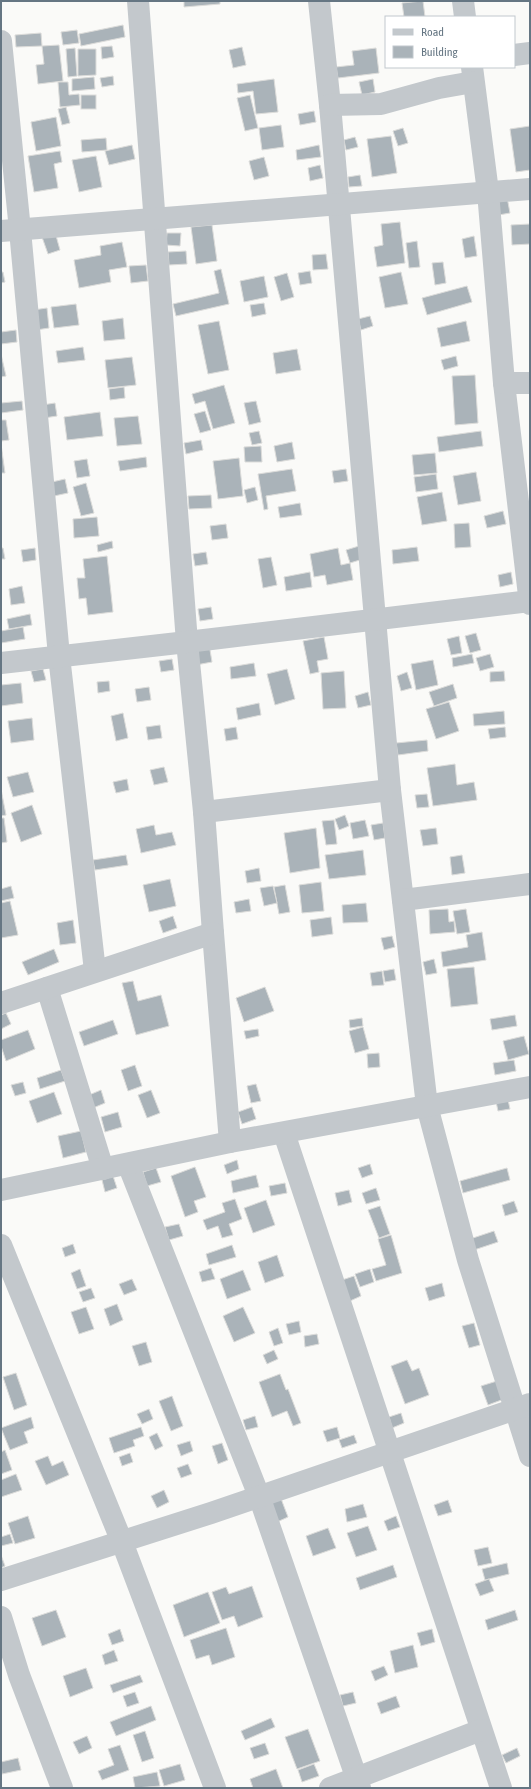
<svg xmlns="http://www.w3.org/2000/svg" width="531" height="1789" viewBox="0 0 531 1789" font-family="'Asap Condensed',sans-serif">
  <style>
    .building { fill: #aab3b9; stroke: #dcdcda }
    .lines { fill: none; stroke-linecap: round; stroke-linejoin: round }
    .minor { stroke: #c3c8cc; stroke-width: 22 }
  </style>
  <rect width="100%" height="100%" fill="#fafaf8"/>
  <g class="building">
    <polygon points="184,1 220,1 220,4 184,7"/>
    <polygon points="423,1 425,17 404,17 402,3"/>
    <polygon points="123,25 125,37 81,46 79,34"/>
    <polygon points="77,30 79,43 63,45 61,32"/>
    <polygon points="41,33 42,46 16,47 15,35"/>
    <polygon points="59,45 63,81 38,84 36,65 44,64 42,46"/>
    <polygon points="112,46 114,57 102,59 101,47"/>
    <polygon points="242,47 246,65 233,68 229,50"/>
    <polygon points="75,48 77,76 68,77 66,49"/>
    <polygon points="376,48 379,73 338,78 336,67 354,65 352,51"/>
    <polygon points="78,49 96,49 96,75 78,76"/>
    <polygon points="113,76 114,85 102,87 100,78"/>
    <polygon points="94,77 95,89 72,91 72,79"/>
    <polygon points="274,79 278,112 256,114 253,91 238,93 237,84"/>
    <polygon points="373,79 375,92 362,95 359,82"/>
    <polygon points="58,82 68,82 69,95 79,94 80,105 60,107"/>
    <rect x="81" y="95" width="15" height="14"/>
    <polygon points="250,95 258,128 245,131 237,98"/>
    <polygon points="66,107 70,123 62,125 58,109"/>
    <polygon points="314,111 316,122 300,125 298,114"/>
    <polygon points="56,117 61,146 36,151 31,122"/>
    <polygon points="281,125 284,147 262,150 259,128"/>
    <polygon points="530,126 530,170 516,172 510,129"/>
    <polygon points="403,128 408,143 398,146 393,131"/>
    <polygon points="391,136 397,173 372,177 367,139"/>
    <polygon points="355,137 358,147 346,150 344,140"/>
    <polygon points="106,138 107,150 82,152 81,140"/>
    <polygon points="132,145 135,159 109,165 105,151"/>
    <polygon points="319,145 321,157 297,160 296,150"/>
    <polygon points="60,151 62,162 54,164 58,188 34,192 28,156"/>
    <polygon points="96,156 102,187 79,192 72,160"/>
    <polygon points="264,157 269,176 254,180 249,161"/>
    <polygon points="320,165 323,178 310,181 308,168"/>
    <polygon points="360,175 362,186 349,187 348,177"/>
    <polygon points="507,197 510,213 493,216 491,200"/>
    <polygon points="400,222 405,263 377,267 374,247 383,245 381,224"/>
    <polygon points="530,224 530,244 512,245 511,225"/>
    <polygon points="212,225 217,261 196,264 191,227"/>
    <polygon points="55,232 60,250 48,254 42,237"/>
    <polygon points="167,233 181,233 180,246 166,245"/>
    <polygon points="474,236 477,256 465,258 462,239"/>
    <polygon points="417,241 420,267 409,268 406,243"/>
    <polygon points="122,242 127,267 109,270 111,282 79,288 74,260 101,255 100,246"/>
    <polygon points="186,251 187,264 169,265 168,252"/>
    <polygon points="326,254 328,269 313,270 312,255"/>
    <polygon points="443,262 446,283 435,285 432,263"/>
    <polygon points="146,265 148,281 131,283 129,266"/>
    <polygon points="221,269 229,304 176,316 173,304 219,293 214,271"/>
    <polygon points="310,271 312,283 300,285 298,273"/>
    <polygon points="1,272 3,272 5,282 1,283"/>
    <polygon points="401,272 408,304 385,308 379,277"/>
    <polygon points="287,273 294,297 281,301 274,277"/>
    <polygon points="264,276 268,297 244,302 240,281"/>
    <polygon points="467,286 472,302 427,315 422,298"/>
    <polygon points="264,303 266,314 252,317 250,305"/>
    <polygon points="76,304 79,325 54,328 51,307"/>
    <polygon points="47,308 49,328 36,330 33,310"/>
    <polygon points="370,316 373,326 361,330 358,319"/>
    <polygon points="123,318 125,339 104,341 102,321"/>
    <polygon points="219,321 229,370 208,374 198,325"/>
    <polygon points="466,321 470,341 441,347 437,328"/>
    <polygon points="16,330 17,342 1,344 1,332"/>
    <polygon points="83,347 85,360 58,363 56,351"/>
    <polygon points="297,349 301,370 276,374 273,353"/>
    <polygon points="1,354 6,376 1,377"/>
    <polygon points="456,356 458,366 444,370 441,360"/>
    <polygon points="132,357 136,385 108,388 105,360"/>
    <polygon points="475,375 478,423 455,425 452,376"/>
    <polygon points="224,385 235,423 213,429 205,401 195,404 192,394"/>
    <polygon points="124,387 125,398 110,400 109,389"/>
    <polygon points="22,401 23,410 1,413 1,403"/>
    <polygon points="256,401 261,422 249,425 244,403"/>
    <polygon points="55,403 57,416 44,418 42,405"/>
    <polygon points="205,411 211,430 200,433 194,414"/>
    <polygon points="100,412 103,436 67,440 64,417"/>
    <polygon points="138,416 142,444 117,446 114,418"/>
    <polygon points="1,420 6,420 9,440 1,441"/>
    <polygon points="259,431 262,443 252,445 249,433"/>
    <polygon points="481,431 483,446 439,452 437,437"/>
    <polygon points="201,440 203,450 186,454 184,443"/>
    <polygon points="292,442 295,459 277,462 274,446"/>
    <polygon points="1,444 5,473 1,473"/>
    <polygon points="261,446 262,462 245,462 244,447"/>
    <polygon points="435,453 437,473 414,475 412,455"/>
    <polygon points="146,457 147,467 120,471 118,461"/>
    <polygon points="239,458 243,496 218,499 213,461"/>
    <polygon points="87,459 90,476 77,478 74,461"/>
    <polygon points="292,469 296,491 266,496 268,509 264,510 258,474"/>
    <polygon points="346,469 348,481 334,483 332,471"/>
    <polygon points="476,472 481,501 458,505 453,476"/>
    <polygon points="436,474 438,489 416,492 414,477"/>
    <polygon points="65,479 68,493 54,496 52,482"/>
    <polygon points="86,483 94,513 81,516 73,487"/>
    <polygon points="255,487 258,500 247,503 244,490"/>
    <polygon points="442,492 447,521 422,525 417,497"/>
    <polygon points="211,495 212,508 189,509 188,496"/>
    <polygon points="300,503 302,515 280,518 278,507"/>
    <polygon points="503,511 506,524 487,528 484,516"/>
    <polygon points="97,517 99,536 74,538 73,519"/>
    <polygon points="469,523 471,547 455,548 454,524"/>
    <polygon points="226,524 228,538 212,540 210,526"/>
    <polygon points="112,541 113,548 98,552 97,545"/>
    <polygon points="359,546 363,559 350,563 346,550"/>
    <polygon points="417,547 419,561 393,564 392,550"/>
    <polygon points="1,548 3,548 5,559 1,559"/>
    <polygon points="35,548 36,560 23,562 21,550"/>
    <polygon points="338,548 341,565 350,563 353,580 327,585 325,575 314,577 310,554"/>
    <polygon points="206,552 208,564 195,566 193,554"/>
    <polygon points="107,556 113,612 88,615 86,598 79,599 77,578 85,578 83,559"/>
    <polygon points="271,557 277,585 263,588 258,559"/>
    <polygon points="310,572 312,587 286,591 284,577"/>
    <polygon points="511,572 513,584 500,587 498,575"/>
    <polygon points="22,586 25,603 11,605 9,589"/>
    <polygon points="211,607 213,619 200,621 198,609"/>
    <polygon points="30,614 32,625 9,629 7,619"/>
    <polygon points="23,627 25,639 1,643 1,631"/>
    <polygon points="476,633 481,650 470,653 465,636"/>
    <polygon points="459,636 462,653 451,655 447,639"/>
    <polygon points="324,637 328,659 317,661 319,672 310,674 303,641"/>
    <polygon points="209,644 212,662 196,665 193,647"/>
    <polygon points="472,654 474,663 453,667 452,658"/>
    <polygon points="490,654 494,667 480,671 476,658"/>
    <polygon points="172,659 174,670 161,672 159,661"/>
    <polygon points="433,660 438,685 416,690 411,664"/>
    <polygon points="254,663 256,676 231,679 230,667"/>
    <polygon points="43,669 46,680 34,682 31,671"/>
    <polygon points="287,669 295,699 275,705 267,674"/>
    <polygon points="344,671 346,708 323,709 321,673"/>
    <polygon points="504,671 505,681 490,682 490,672"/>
    <polygon points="407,672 412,688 401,691 397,676"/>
    <polygon points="109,681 110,691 98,693 97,682"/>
    <polygon points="21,683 23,703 1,706 1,685"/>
    <polygon points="453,684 457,698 434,706 429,692"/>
    <polygon points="149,687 151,700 137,702 135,689"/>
    <polygon points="368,692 371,705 358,708 355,696"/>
    <polygon points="449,702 459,731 436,739 426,709"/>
    <polygon points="259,703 261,715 238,720 236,708"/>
    <polygon points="504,711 505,724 474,726 473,714"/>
    <polygon points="123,713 128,738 116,741 111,716"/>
    <polygon points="32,718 34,740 11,743 8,721"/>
    <polygon points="160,725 162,738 148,740 146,727"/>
    <polygon points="236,727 238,739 226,741 224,729"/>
    <polygon points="505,727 506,737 490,739 488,729"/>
    <polygon points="427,740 428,751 398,755 396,743"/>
    <polygon points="455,764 457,785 474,782 477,800 433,806 427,768"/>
    <polygon points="164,767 168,782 154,785 150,770"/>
    <polygon points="28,772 34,792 13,797 7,777"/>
    <polygon points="127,779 129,790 116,793 113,782"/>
    <polygon points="1,789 6,815 1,816"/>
    <polygon points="427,794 429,807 417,808 415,795"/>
    <polygon points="32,805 42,834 21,842 11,813"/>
    <polygon points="345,815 349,826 339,830 335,819"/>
    <polygon points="1,818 4,818 7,842 1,843"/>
    <polygon points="334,820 337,844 326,845 322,821"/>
    <polygon points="365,820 369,836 353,839 350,823"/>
    <polygon points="383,823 385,838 374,840 371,825"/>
    <polygon points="154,825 156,835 172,832 176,845 141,853 136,829"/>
    <polygon points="316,828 320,868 290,873 284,833"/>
    <polygon points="436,828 438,844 423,846 420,830"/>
    <polygon points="363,850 366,875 329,879 325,855"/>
    <polygon points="126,855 128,865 95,870 93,860"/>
    <polygon points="462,855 465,873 452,875 450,857"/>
    <polygon points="259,868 261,881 247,883 245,871"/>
    <polygon points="170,879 176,906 149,912 143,885"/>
    <polygon points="321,882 324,911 302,913 299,885"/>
    <polygon points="285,885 290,912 279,914 274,887"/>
    <polygon points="11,886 14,898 1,901 1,889"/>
    <polygon points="273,886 277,903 264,906 260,888"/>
    <polygon points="249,899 251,911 236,913 234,902"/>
    <polygon points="10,901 18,935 1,938 1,903"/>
    <polygon points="366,903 368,922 343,923 342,905"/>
    <polygon points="448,909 449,922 454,921 455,932 430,934 429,910"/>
    <polygon points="466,909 470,932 457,934 453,911"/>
    <polygon points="173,916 177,928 163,933 159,921"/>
    <polygon points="331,917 333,934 312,937 310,920"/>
    <polygon points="73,920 76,943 60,945 57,923"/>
    <polygon points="482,932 486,960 443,967 441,952 468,947 466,935"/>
    <polygon points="392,936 395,947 384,950 381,938"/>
    <polygon points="54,949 59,962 28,975 22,962"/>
    <polygon points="434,959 437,973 426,975 423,962"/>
    <polygon points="474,967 478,1004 451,1007 447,969"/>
    <polygon points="394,969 396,980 385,982 383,971"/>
    <polygon points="382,971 384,985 372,986 370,973"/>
    <polygon points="133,981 138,1001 161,995 169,1026 136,1035 122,983"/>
    <polygon points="265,987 274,1011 244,1022 236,998"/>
    <polygon points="6,1013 11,1024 1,1029 1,1015"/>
    <polygon points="515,1015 517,1026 492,1030 490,1019"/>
    <polygon points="362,1018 363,1026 350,1028 349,1020"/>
    <polygon points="113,1020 118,1034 84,1046 79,1032"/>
    <polygon points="363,1027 369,1049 355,1053 349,1031"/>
    <polygon points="258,1029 259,1036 246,1039 244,1031"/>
    <polygon points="28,1030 35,1049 6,1061 1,1046 1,1040"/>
    <polygon points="524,1036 529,1054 508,1060 503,1041"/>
    <polygon points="379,1053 380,1067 368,1068 367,1054"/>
    <polygon points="514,1060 516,1071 495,1075 493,1063"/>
    <polygon points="135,1065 142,1086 128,1091 121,1070"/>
    <polygon points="61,1070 65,1081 40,1089 37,1078"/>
    <polygon points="23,1082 26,1093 15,1096 11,1085"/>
    <polygon points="256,1084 261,1101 251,1103 247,1086"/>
    <polygon points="101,1090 105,1103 93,1108 89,1095"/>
    <polygon points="151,1090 160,1113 147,1118 138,1095"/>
    <polygon points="54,1092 62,1114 37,1123 29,1101"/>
    <polygon points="507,1095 510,1109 498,1111 495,1097"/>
    <polygon points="252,1107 256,1119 242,1124 238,1112"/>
    <polygon points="118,1112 122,1127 105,1132 101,1117"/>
    <polygon points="81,1131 86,1152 63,1158 58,1136"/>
    <polygon points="237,1160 239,1169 227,1174 224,1165"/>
    <polygon points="370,1164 373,1174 362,1178 358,1168"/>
    <polygon points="195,1167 206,1197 194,1201 198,1212 185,1217 171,1176"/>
    <polygon points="156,1168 161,1182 147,1186 143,1172"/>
    <polygon points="507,1168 510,1180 463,1193 460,1181"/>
    <polygon points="256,1175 259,1187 233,1193 231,1181"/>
    <polygon points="113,1176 117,1188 105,1192 102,1180"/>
    <polygon points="285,1183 287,1193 271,1196 269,1186"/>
    <polygon points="376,1188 380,1200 366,1204 362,1193"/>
    <polygon points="349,1190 352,1202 338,1206 335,1193"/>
    <polygon points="235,1199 242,1219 229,1224 233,1235 222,1238 218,1226 207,1230 203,1220 225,1212 222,1203"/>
    <polygon points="266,1200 275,1225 253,1233 244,1208"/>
    <polygon points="514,1201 518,1212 505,1216 502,1205"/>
    <polygon points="380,1206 390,1234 379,1238 368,1210"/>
    <polygon points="179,1224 183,1236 169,1240 165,1227"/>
    <polygon points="494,1231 498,1242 474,1250 470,1239"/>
    <polygon points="391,1235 402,1273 376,1281 372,1269 386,1265 378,1239"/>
    <polygon points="73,1244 76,1253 65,1257 62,1248"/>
    <polygon points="232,1245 236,1257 209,1265 206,1254"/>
    <polygon points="277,1255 284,1276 265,1283 258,1262"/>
    <polygon points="211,1268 215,1279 202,1282 199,1272"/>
    <polygon points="80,1269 86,1286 77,1289 71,1273"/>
    <polygon points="370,1269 374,1282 360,1287 355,1274"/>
    <polygon points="243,1270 251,1290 227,1299 220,1279"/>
    <polygon points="354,1276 361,1296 350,1301 342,1280"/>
    <polygon points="132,1279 137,1290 124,1295 119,1284"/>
    <polygon points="442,1283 445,1296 429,1301 425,1288"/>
    <polygon points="91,1288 95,1298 83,1302 79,1292"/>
    <polygon points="117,1304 123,1320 110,1326 104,1309"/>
    <polygon points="86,1307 94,1329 79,1334 71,1312"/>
    <polygon points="243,1307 255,1333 234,1342 223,1316"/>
    <polygon points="299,1321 301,1332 289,1335 286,1324"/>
    <polygon points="474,1323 480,1345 469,1348 462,1326"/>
    <polygon points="278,1328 283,1343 274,1346 269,1332"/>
    <polygon points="317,1334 319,1344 305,1347 304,1336"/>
    <polygon points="146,1342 152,1362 139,1366 132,1346"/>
    <polygon points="274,1350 278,1359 267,1364 263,1355"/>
    <polygon points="407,1360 412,1371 419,1368 429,1395 405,1404 391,1366"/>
    <polygon points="16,1373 27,1405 14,1410 3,1377"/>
    <polygon points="280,1374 286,1390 288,1389 301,1423 293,1426 287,1411 272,1417 259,1382"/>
    <polygon points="497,1381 504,1399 488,1405 481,1386"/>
    <polygon points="172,1396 183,1426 171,1431 159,1401"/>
    <polygon points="149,1409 153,1419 142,1424 137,1414"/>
    <polygon points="401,1413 404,1423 392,1428 389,1417"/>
    <polygon points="255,1416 258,1427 246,1430 243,1420"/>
    <polygon points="31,1417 34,1428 24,1432 28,1443 10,1450 1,1428"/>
    <polygon points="141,1427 144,1436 133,1440 135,1446 114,1453 109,1438"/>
    <polygon points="337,1427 340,1438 327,1442 323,1431"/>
    <polygon points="157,1433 163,1446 155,1450 149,1437"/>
    <polygon points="354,1435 357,1443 342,1448 339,1440"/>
    <polygon points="190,1441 193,1451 181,1456 177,1445"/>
    <polygon points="222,1443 228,1460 218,1464 212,1446"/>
    <polygon points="5,1450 12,1470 1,1474 1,1452"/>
    <polygon points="130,1453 133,1462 122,1466 119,1457"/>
    <polygon points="48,1456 52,1466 63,1461 69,1475 46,1485 35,1461"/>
    <polygon points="188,1464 192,1474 181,1478 177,1468"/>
    <polygon points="16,1474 22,1490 1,1497 1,1480"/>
    <polygon points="164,1490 169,1502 157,1508 151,1496"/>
    <polygon points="280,1496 288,1517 277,1522 269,1500"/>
    <polygon points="448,1500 452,1512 438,1516 434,1505"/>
    <polygon points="363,1504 367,1517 347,1522 345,1509"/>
    <polygon points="28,1516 35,1538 15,1544 8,1523"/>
    <polygon points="396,1516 400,1527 388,1531 384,1521"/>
    <polygon points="368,1526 377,1550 356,1557 347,1533"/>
    <polygon points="328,1528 336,1548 313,1556 306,1536"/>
    <polygon points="10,1534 13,1543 1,1546 1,1537"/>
    <polygon points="488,1547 492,1563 478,1566 474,1550"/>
    <polygon points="1,1555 5,1566 1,1568"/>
    <polygon points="507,1563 509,1574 485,1580 482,1569"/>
    <polygon points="393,1565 397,1577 360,1590 356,1578"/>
    <polygon points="489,1579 494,1591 480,1596 475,1584"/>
    <polygon points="252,1586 263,1617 238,1627 234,1616 222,1620 212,1592 226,1587 229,1594"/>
    <polygon points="208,1592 220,1623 184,1637 173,1605"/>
    <polygon points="56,1610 66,1637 42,1646 32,1618"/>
    <polygon points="515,1610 518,1620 488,1630 485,1620"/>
    <polygon points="226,1628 235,1657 212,1665 209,1655 196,1659 190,1640"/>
    <polygon points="120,1629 124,1641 112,1645 108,1634"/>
    <polygon points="432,1629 435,1642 421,1646 417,1633"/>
    <polygon points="413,1645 418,1667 395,1673 390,1651"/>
    <polygon points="114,1650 118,1661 105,1665 102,1655"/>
    <polygon points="384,1666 388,1675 375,1681 371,1671"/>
    <polygon points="86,1668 93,1688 70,1697 63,1676"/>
    <polygon points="140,1675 143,1682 113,1693 110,1685"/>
    <polygon points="135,1692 139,1703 127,1707 123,1696"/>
    <polygon points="353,1692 356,1703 343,1706 340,1695"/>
    <polygon points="396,1696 400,1707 381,1714 377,1703"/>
    <polygon points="151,1706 156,1720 116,1736 110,1722"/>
    <polygon points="271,1718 275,1727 245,1740 241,1731"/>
    <polygon points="308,1729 320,1761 297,1769 285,1737"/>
    <polygon points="145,1731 154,1758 142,1762 133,1735"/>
    <polygon points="87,1736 92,1748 79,1754 73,1742"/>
    <polygon points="265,1743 269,1754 254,1759 250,1748"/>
    <polygon points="120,1745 129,1770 102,1780 98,1771 114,1765 108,1749"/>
    <polygon points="517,1748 520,1756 506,1763 502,1755"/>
    <polygon points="18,1758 21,1770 2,1774 1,1762"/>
    <polygon points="180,1764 185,1780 164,1786 159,1770"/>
    <polygon points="314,1764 319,1776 302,1782 298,1770"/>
    <polygon points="276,1769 283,1788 253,1788 250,1779"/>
    <polygon points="157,1772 160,1786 135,1788 133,1777"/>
  </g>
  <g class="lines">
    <g class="minor">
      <polyline points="138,1 187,642 204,812 213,933 230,1142"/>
      <polyline points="319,1 330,105 390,790 427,1106 468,1260 530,1456"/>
      <polyline points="463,1 465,17"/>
      <polyline points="1,41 20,230 59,656 95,971"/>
      <polyline points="514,55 530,53"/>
      <polyline points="472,67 488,192 504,383 530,604"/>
      <polyline points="330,105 381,104 439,88 473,82"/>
      <polyline points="1,231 530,189"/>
      <polyline points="504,383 530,383"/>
      <polyline points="1,663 187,642 530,601"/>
      <polyline points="204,812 390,790"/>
      <polyline points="403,900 530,884"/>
      <polyline points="47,988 103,1169"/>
      <polyline points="1,1003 213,933"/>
      <polyline points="284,1133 501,1788"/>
      <polyline points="128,1164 259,1496 360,1788"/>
      <polyline points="1,1190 230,1142 530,1087"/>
      <polyline points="1,1245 122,1542 215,1788"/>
      <polyline points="1,1580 211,1513 530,1404"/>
      <polyline points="1,1617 19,1675 62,1788"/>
      <polyline points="330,1788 481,1730"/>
    </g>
  </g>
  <rect width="531" height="1789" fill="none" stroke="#657683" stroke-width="4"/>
  <rect x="385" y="16" width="130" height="52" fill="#ffffff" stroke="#c1c8cd"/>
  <rect x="393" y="29" width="20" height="6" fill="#c3c8cc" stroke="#c1c8cd"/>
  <text x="421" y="36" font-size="12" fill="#657683">Road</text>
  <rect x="393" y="46" width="20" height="12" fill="#aab3b9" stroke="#c1c8cd"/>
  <text x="421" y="56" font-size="12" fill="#657683">Building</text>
</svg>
